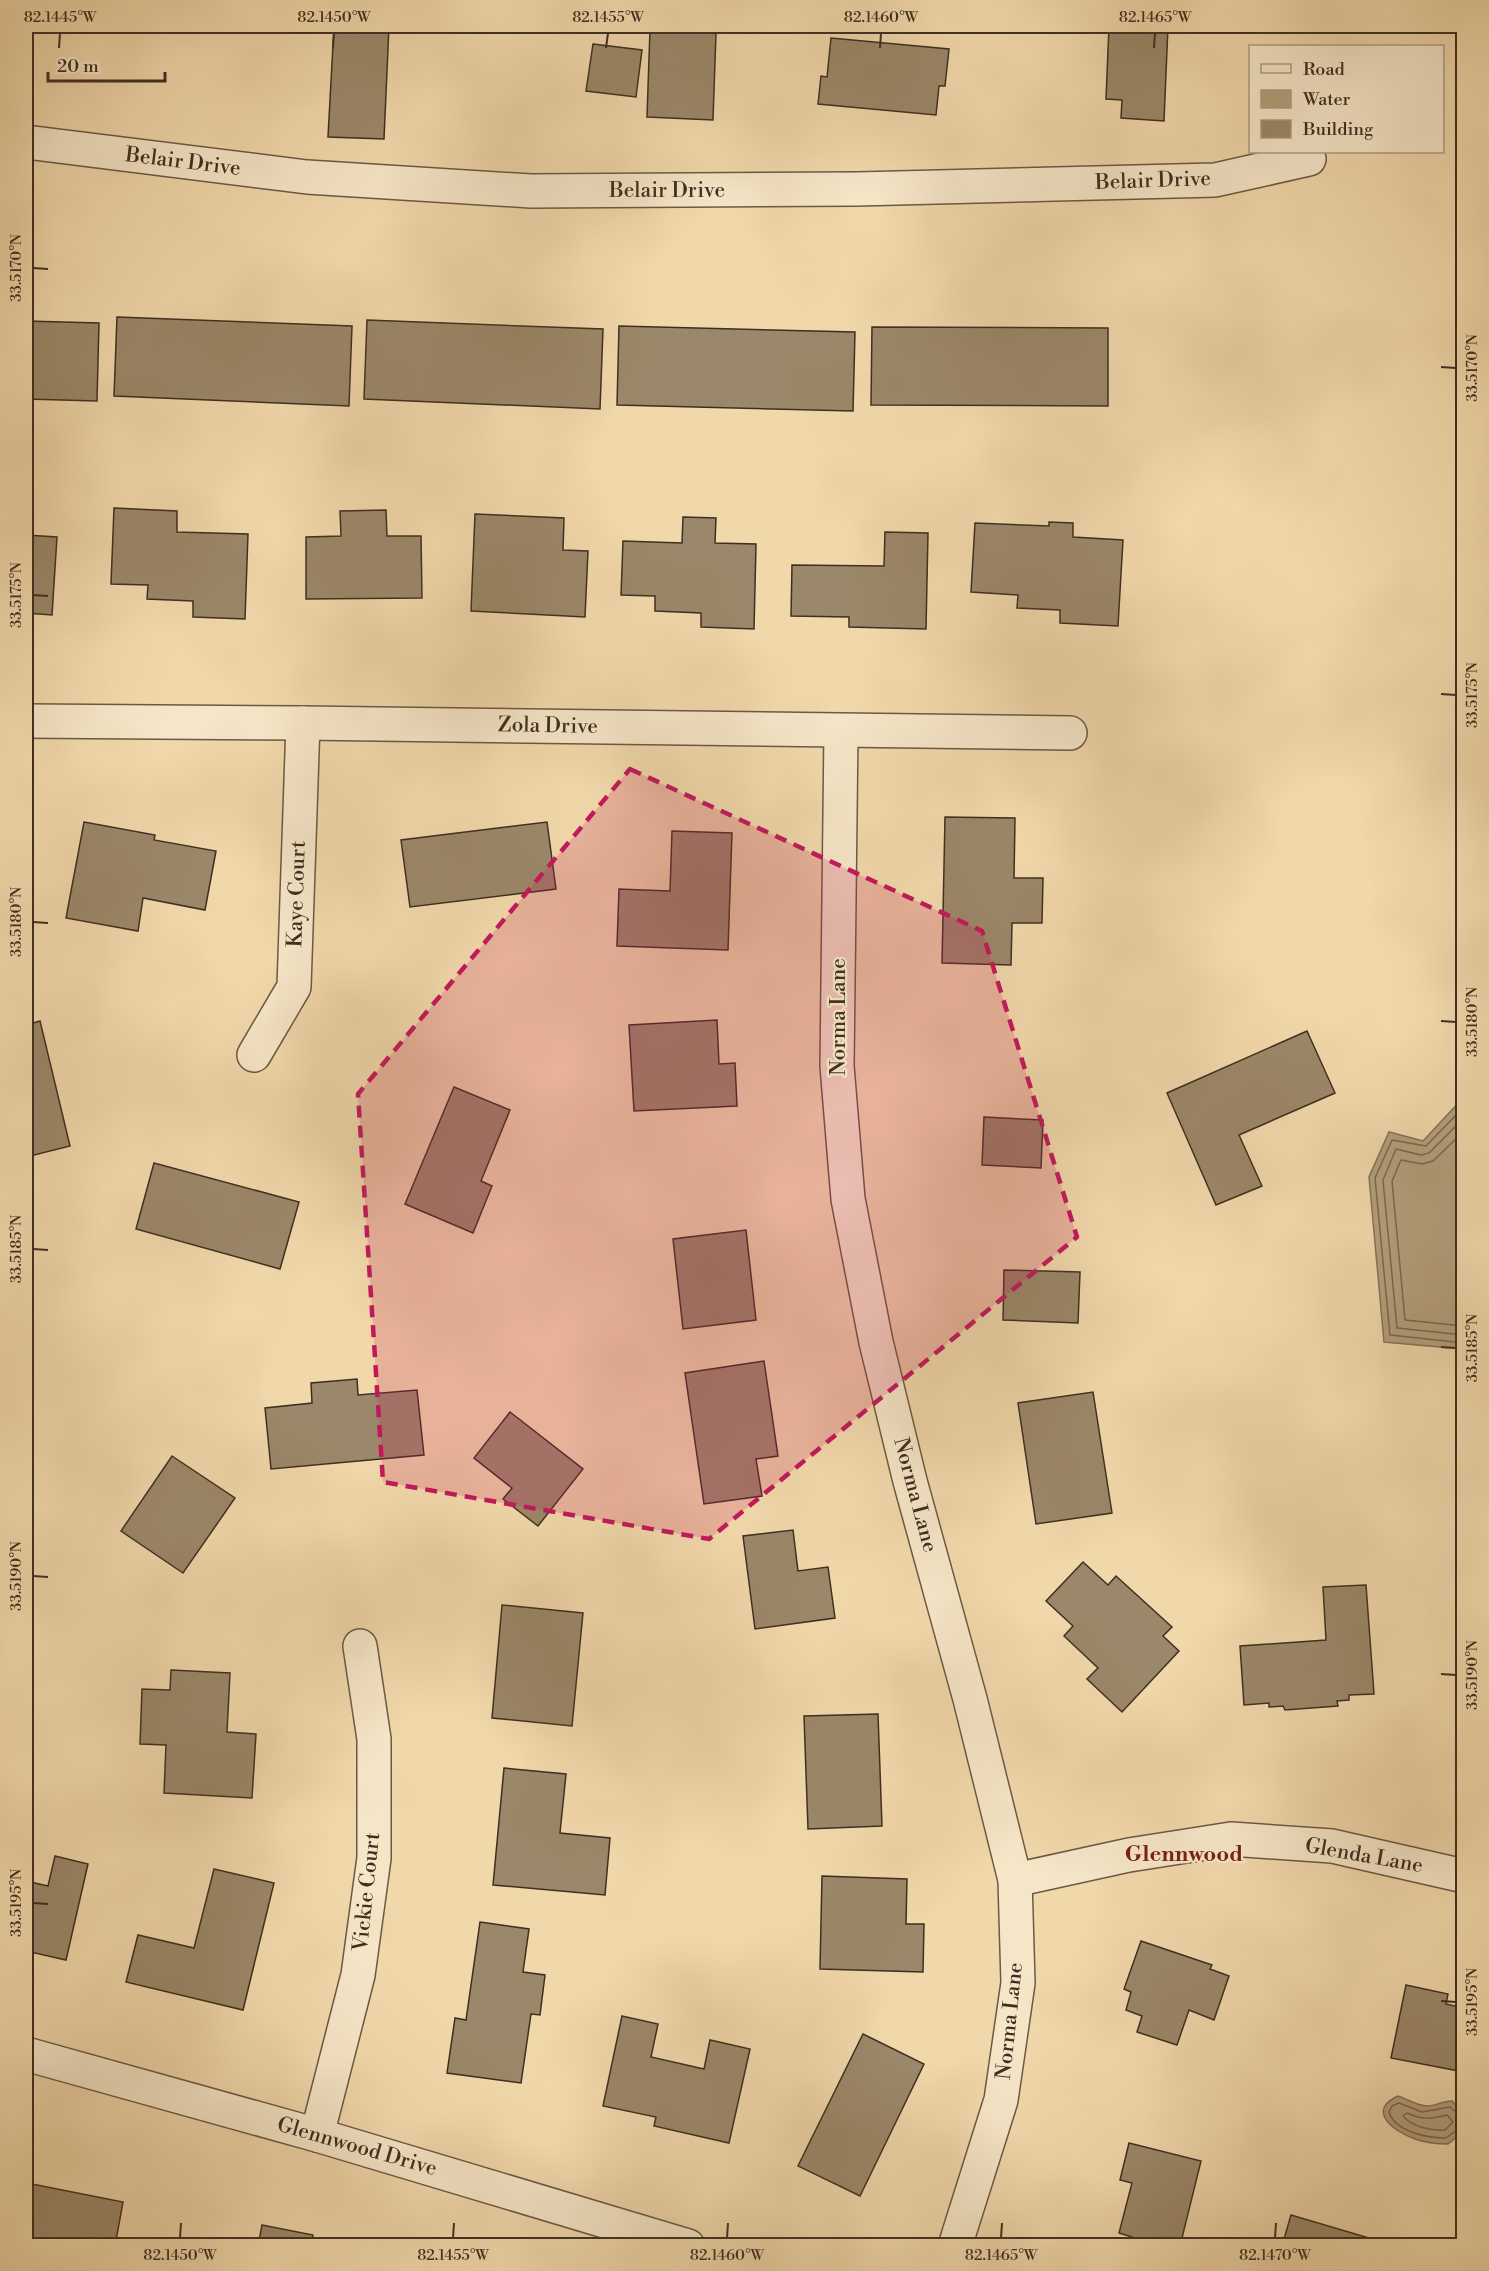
<svg xmlns="http://www.w3.org/2000/svg" width="1489" height="2271" viewBox="0 0 1489 2271" font-family="'Libre Bodoni',serif">
  <style>
    .water { fill: #b49f7c; stroke: #857258; stroke-width: 1.5 }
    .lines { fill: none; stroke-linecap: round; stroke-linejoin: round }
    .shore { stroke: #79674e; stroke-width: 1.5 }
    .building { fill: #9b8769; stroke: #3e2f21; stroke-width: 1.5 }
    .minor-casing { stroke: #6b5944; stroke-width: 36 }
    .minor { stroke: #f6e6c8; stroke-width: 33 }
    .marked { fill: #c2185b; fill-opacity: 0.2; stroke: #c2185b; stroke-width: 4.5; stroke-dasharray: 12 8; stroke-linejoin: round }
    .ticks { fill: none; stroke: #3e2f21; stroke-width: 2 }
    .labels { text-anchor: middle; dominant-baseline: central; stroke-width: 4.5; stroke-linejoin: round; paint-order: stroke }
    .street-label { font-size: 21px; fill: #3e2f21; stroke: #f6e6c8 }
    .neighbourhood-label { font-size: 22px; font-weight: bold; fill: #7a1f14; stroke: #f6e6c8 }
    .neatline { fill: none; stroke: #3e2f21; stroke-width: 2 }
    .ticks-label { font-size: 15px; text-anchor: middle; fill: #3e2f21 }
  </style>
  <rect width="100%" height="100%" fill="#f1d8ab"/>
  <filter id="stains"><feTurbulence type="fractalNoise" baseFrequency=".00333" numOctaves="4"/><feColorMatrix values="0 0 0 0 .2 0 0 0 0 .09 0 0 0 0 .02 0 0 0 .5 -.17"/></filter>
  <radialGradient id="worn" r=".72"><stop offset=".6" stop-color="#630" stop-opacity="0"/><stop offset="1" stop-color="#630" stop-opacity=".3"/></radialGradient>
  <g class="water">
    <polygon points="1463,1098 1463,1347 1462,1349 1384,1342 1369,1177 1389,1132 1423,1141"/>
    <path d="M1398,2096C1407,2099 1418,2106 1427,2106C1436,2106 1442,2101 1452,2101L1463,2112V2132L1448,2144C1437,2144 1426,2143 1415,2139C1395,2132 1365,2111 1398,2096Z"/>
  </g>
  <g class="lines">
    <g class="shore">
      <polyline points="1464,1107 1426,1146 1392,1140 1375,1178 1390,1335 1464,1343"/>
      <polyline points="1464,1118 1429,1153 1421,1155 1396,1149 1383,1180 1397,1328 1464,1335"/>
      <polyline points="1464,1131 1433,1161 1422,1164 1401,1160 1392,1181 1405,1320 1464,1326"/>
      <path d="M1407,2113C1422,2120 1431,2119 1447,2115L1453,2122L1445,2130C1432,2131 1412,2127 1403,2116Z"/>
      <path d="M1464,2115L1458,2114L1450,2107L1422,2112L1399,2103L1392,2106L1389,2112C1395,2132 1428,2138 1446,2138L1458,2129L1464,2128"/>
    </g>
  </g>
  <g class="building">
    <polygon points="334,26 389,26 384,139 328,137"/>
    <polygon points="1109,26 1168,26 1164,121 1121,118 1122,100 1106,99"/>
    <polygon points="650,29 716,33 713,120 647,117"/>
    <polygon points="831,38 949,49 945,86 939,86 936,115 818,104 821,76 827,77"/>
    <polygon points="593,44 642,50 636,97 586,91"/>
    <polygon points="117,317 352,326 349,406 114,396"/>
    <polygon points="367,320 603,329 600,409 364,399"/>
    <polygon points="26,321 99,323 97,401 26,399"/>
    <polygon points="619,326 855,332 853,411 617,405"/>
    <polygon points="872,327 1108,328 1108,406 871,405"/>
    <polygon points="114,508 177,511 177,532 248,534 245,619 193,617 193,601 147,599 148,585 111,584"/>
    <polygon points="386,510 387,536 421,536 422,598 306,599 306,537 341,536 340,511"/>
    <polygon points="475,514 564,518 563,550 588,551 585,617 471,611"/>
    <polygon points="683,517 716,518 715,543 756,544 754,629 701,627 701,613 655,611 655,596 621,595 623,541 682,543"/>
    <polygon points="1049,522 1073,523 1073,537 1123,540 1118,626 1060,623 1060,610 1017,608 1018,595 971,592 975,523 1049,526"/>
    <polygon points="885,532 928,533 926,629 849,627 849,617 791,616 792,565 884,566"/>
    <polygon points="26,535 57,537 52,615 26,613"/>
    <polygon points="945,817 1015,818 1014,878 1043,878 1042,923 1012,923 1011,965 942,963"/>
    <polygon points="84,822 155,835 154,840 216,851 205,910 143,898 138,931 66,918"/>
    <polygon points="547,822 556,889 410,907 401,840"/>
    <polygon points="672,831 732,833 728,950 617,946 619,889 670,891"/>
    <polygon points="717,1020 719,1064 735,1063 737,1106 634,1111 629,1025"/>
    <polygon points="40,1021 70,1146 26,1157 26,1025"/>
    <polygon points="1307,1031 1335,1093 1239,1135 1262,1186 1216,1205 1167,1093"/>
    <polygon points="454,1087 510,1110 481,1181 492,1186 473,1233 405,1204"/>
    <polygon points="984,1117 1043,1120 1041,1168 982,1165"/>
    <polygon points="154,1163 299,1202 280,1269 136,1229"/>
    <polygon points="746,1230 756,1320 683,1329 673,1239"/>
    <polygon points="1004,1270 1080,1272 1078,1323 1003,1320"/>
    <polygon points="764,1361 778,1456 756,1459 762,1496 704,1504 685,1373"/>
    <polygon points="357,1379 358,1395 417,1390 424,1455 271,1469 265,1408 312,1403 311,1383"/>
    <polygon points="1093,1392 1112,1513 1036,1524 1018,1403"/>
    <polygon points="510,1412 583,1469 538,1526 503,1499 512,1488 474,1458"/>
    <polygon points="172,1456 235,1498 183,1573 121,1531"/>
    <polygon points="793,1530 798,1571 828,1567 835,1618 755,1629 743,1536"/>
    <polygon points="1083,1562 1108,1585 1116,1576 1172,1627 1163,1636 1179,1651 1122,1712 1087,1679 1098,1668 1064,1636 1073,1626 1046,1601"/>
    <polygon points="1366,1585 1374,1694 1349,1695 1349,1700 1337,1701 1338,1706 1285,1710 1283,1706 1269,1707 1269,1703 1244,1705 1240,1646 1326,1640 1323,1587"/>
    <polygon points="502,1605 583,1613 572,1726 492,1718"/>
    <polygon points="171,1670 230,1673 227,1732 256,1734 252,1798 164,1793 166,1745 140,1744 142,1689 170,1690"/>
    <polygon points="878,1714 882,1826 808,1829 804,1716"/>
    <polygon points="504,1768 566,1774 560,1833 610,1838 605,1895 493,1885"/>
    <polygon points="55,1856 88,1864 66,1960 26,1951 26,1881 48,1886"/>
    <polygon points="214,1869 274,1883 243,2010 126,1982 138,1935 194,1948"/>
    <polygon points="822,1876 907,1879 906,1924 924,1924 923,1972 820,1969"/>
    <polygon points="480,1922 529,1929 523,1972 545,1975 540,2015 531,2014 521,2083 447,2073 455,2018 466,2020"/>
    <polygon points="1141,1941 1212,1965 1210,1969 1229,1976 1214,2020 1189,2010 1177,2045 1137,2032 1142,2016 1126,2010 1131,1992 1124,1989"/>
    <polygon points="1406,1985 1448,1994 1446,2004 1464,2008 1464,2072 1391,2058"/>
    <polygon points="622,2016 658,2024 651,2057 704,2069 710,2040 750,2049 729,2143 654,2126 656,2117 603,2106"/>
    <polygon points="863,2034 924,2064 860,2196 798,2166"/>
    <polygon points="1129,2143 1201,2161 1180,2246 1130,2246 1132,2237 1119,2233 1132,2183 1120,2180"/>
    <polygon points="32,2184 123,2202 115,2246 26,2246 26,2219"/>
    <polygon points="1291,2215 1396,2246 1282,2246"/>
    <polygon points="262,2225 313,2235 311,2246 258,2246"/>
  </g>
  <g class="lines">
    <g class="minor-casing">
      <g id="minor">
        <polyline points="26,142 307,177 531,191 857,189 1215,180 1309,159"/>
        <polyline points="26,721 303,723 1070,733"/>
        <polyline points="841,731 837,1066 848,1199 876,1342 910,1481 970,1699 1015,1880 1018,1983 1001,2100 955,2246"/>
        <polyline points="254,1055 294,987 303,723"/>
        <polyline points="1015,1880 1129,1855 1231,1839 1332,1846 1464,1876"/>
        <polyline points="26,2054 317,2135 688,2246"/>
        <polyline points="317,2135 358,1975 374,1858 374,1739 360,1646"/>
      </g>
    </g>
    <use href="#minor" class="minor"/>
  </g>
  <path class="marked" d="M630,769L982,931L1077,1237L709,1539L383,1482L358,1094Z"/>
  <path class="ticks" d="M59,48L60,33M333,48L334,33M606,48L608,33M880,48L881,33M1154,48L1155,33M33,268L48,269M1441,367L1456,368M33,595L48,596M1441,694L1456,695M33,922L48,923M1441,1021L1456,1022M33,1249L48,1250M1441,1347L1456,1348M33,1576L48,1577M1441,1674L1456,1675M33,1903L48,1904M1441,2001L1456,2002M180,2238L181,2223M453,2238L454,2223M727,2238L728,2223M1001,2238L1002,2223M1275,2238L1276,2223"/>
  <g class="labels">
    <g class="street-label">
      <text transform="translate(183 162) rotate(7)">Belair Drive</text>
      <text transform="translate(1153 181) rotate(-2)">Belair Drive</text>
      <text x="667" y="191">Belair Drive</text>
      <text transform="translate(548 726) rotate(1)">Zola Drive</text>
      <text transform="translate(297 894) rotate(-88)">Kaye Court</text>
      <text transform="translate(839 1017) rotate(-90)">Norma Lane</text>
      <text transform="translate(915 1495) rotate(75)">Norma Lane</text>
      <text transform="translate(1364 1856) rotate(10)">Glenda Lane</text>
      <text transform="translate(367 1892) rotate(-84)">Vickie Court</text>
      <text transform="translate(1010 2021) rotate(-84)">Norma Lane</text>
      <text transform="translate(357 2147) rotate(16)">Glennwood Drive</text>
    </g>
    <g class="neighbourhood-label">
      <text x="1184" y="1854">Glennwood</text>
    </g>
  </g>
  <rect width="1489" height="2271" fill="none" stroke="#f1d8ab" stroke-width="66"/>
  <rect x="1249" y="45" width="195" height="108" fill="#f6e6c8" stroke="#ac9d85" stroke-width="1.5"/>
  <rect x="1261" y="64" width="30" height="9" fill="#f6e6c8" stroke="#ac9d85" stroke-width="1.5"/>
  <text x="1303" y="75" font-size="18" fill="#3e2f21">Road</text>
  <rect x="1261" y="90" width="30" height="18" fill="#b49f7c" stroke="#ac9d85" stroke-width="1.5"/>
  <text x="1303" y="105" font-size="18" fill="#3e2f21">Water</text>
  <rect x="1261" y="120" width="30" height="18" fill="#9b8769" stroke="#ac9d85" stroke-width="1.5"/>
  <text x="1303" y="135" font-size="18" fill="#3e2f21">Building</text>
  <path d="M48 72v9h117v-9" fill="none" stroke="#3e2f21" stroke-width="3"/>
  <text x="57" y="72" font-size="18" fill="#3e2f21" stroke="#f6e6c8" stroke-width="4.5" paint-order="stroke">20 m</text>
  <rect x="33" y="33" width="1423" height="2205" class="neatline"/>
  <g class="ticks-label">
    <text x="60" y="22">82.1445°W</text>
    <text x="334" y="22">82.1450°W</text>
    <text x="608" y="22">82.1455°W</text>
    <text x="881" y="22">82.1460°W</text>
    <text x="1155" y="22">82.1465°W</text>
    <text transform="translate(16 268) rotate(-90)" y="5">33.5170°N</text>
    <text transform="translate(1472 368) rotate(-90)" y="5">33.5170°N</text>
    <text transform="translate(16 595) rotate(-90)" y="5">33.5175°N</text>
    <text transform="translate(1472 695) rotate(-90)" y="5">33.5175°N</text>
    <text transform="translate(16 922) rotate(-90)" y="5">33.5180°N</text>
    <text transform="translate(1472 1022) rotate(-90)" y="5">33.5180°N</text>
    <text transform="translate(16 1249) rotate(-90)" y="5">33.5185°N</text>
    <text transform="translate(1472 1348) rotate(-90)" y="5">33.5185°N</text>
    <text transform="translate(16 1576) rotate(-90)" y="5">33.5190°N</text>
    <text transform="translate(1472 1675) rotate(-90)" y="5">33.5190°N</text>
    <text transform="translate(16 1903) rotate(-90)" y="5">33.5195°N</text>
    <text transform="translate(1472 2002) rotate(-90)" y="5">33.5195°N</text>
    <text x="180" y="2260">82.1450°W</text>
    <text x="453" y="2260">82.1455°W</text>
    <text x="727" y="2260">82.1460°W</text>
    <text x="1001" y="2260">82.1465°W</text>
    <text x="1275" y="2260">82.1470°W</text>
  </g>
  <rect width="100%" height="100%" filter="url(#stains)"/>
  <rect width="100%" height="100%" fill="url(#worn)"/>
</svg>
